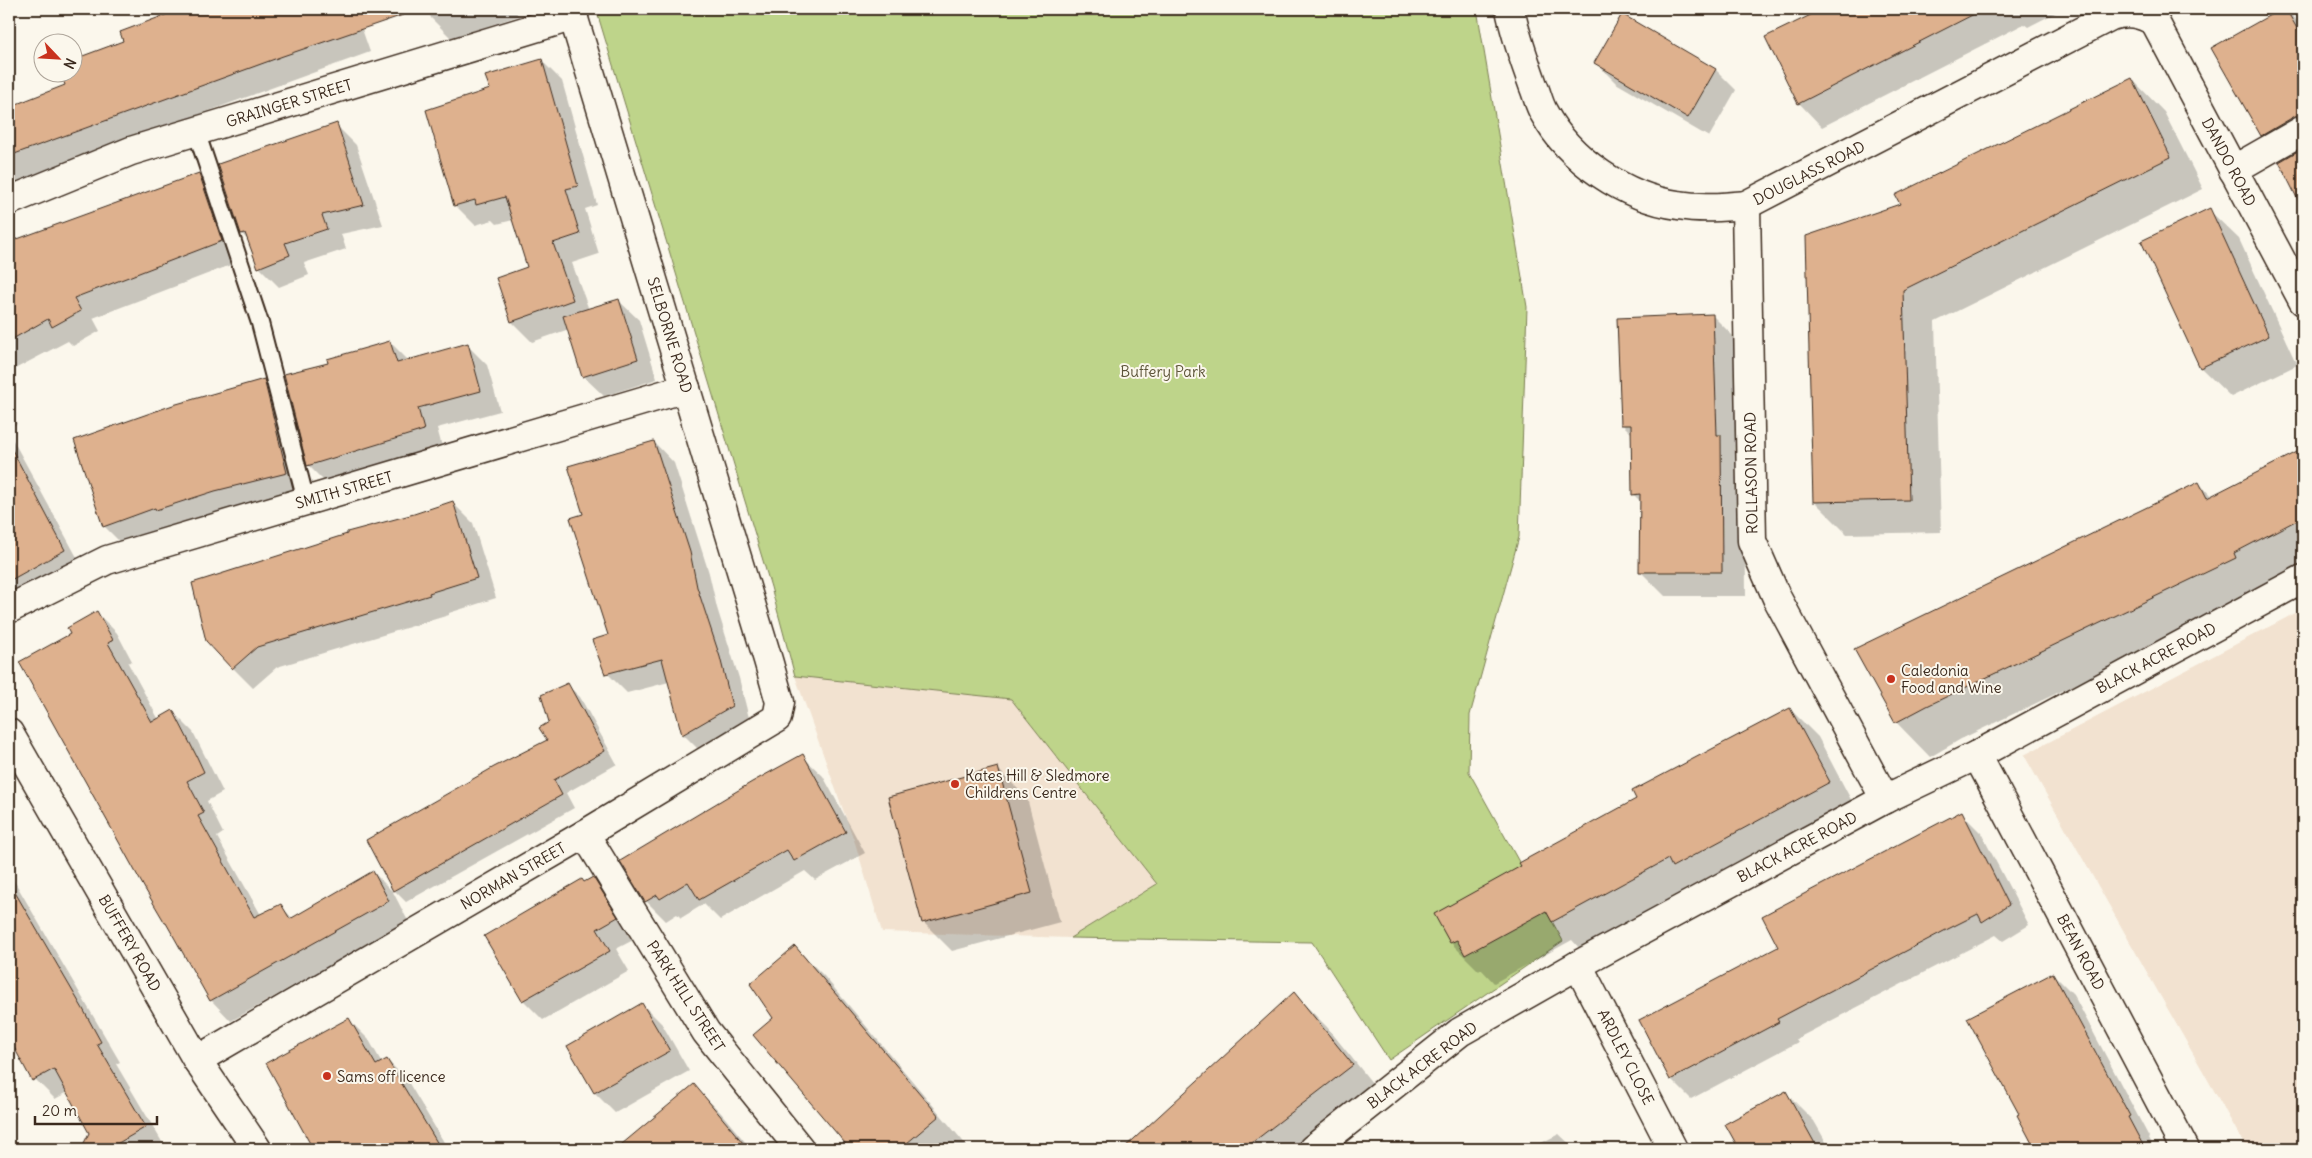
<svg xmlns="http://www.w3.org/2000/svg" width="2312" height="1158" viewBox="0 0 2312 1158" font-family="Delius,sans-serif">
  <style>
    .built { fill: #f2e2d0 }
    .green { fill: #bed48a; stroke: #7c7f54 }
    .shadow { fill: #0003 }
    .building { fill: #deb18e; stroke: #3b2a1e }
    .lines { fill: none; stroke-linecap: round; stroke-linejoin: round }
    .service-casing { stroke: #3b2a1e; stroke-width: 20 }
    .minor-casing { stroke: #3b2a1e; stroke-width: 31 }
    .tertiary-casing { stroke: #3b2a1e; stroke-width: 31 }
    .service { stroke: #fbf7ec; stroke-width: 16 }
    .minor { stroke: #fbf7ec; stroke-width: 28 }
    .tertiary { stroke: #fbf7ec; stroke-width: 28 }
    .poi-dot { fill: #c8321e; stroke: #fbf7ec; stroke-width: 2 }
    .labels { text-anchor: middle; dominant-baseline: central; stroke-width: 4; stroke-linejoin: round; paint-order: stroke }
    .street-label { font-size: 15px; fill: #3b2a1e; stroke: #fbf7ec }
    .park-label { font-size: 15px; fill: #5c5439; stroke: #fbf7ec }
    .poi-label { font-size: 15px; fill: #3b2a1e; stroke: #fbf7ec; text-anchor: start }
  </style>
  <rect width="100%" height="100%" fill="#fbf7ec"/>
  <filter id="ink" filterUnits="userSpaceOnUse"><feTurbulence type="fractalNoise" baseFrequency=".02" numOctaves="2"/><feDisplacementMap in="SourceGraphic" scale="10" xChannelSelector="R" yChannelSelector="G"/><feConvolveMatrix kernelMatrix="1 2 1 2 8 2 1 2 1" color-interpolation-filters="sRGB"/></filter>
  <g filter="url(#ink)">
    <g class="built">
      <polygon points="2303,609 2303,1149 2247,1149 2024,755"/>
      <polygon points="795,676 1011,699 1157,884 1070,938 882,932 855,843"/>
    </g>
    <polygon class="green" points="596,9 1477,9 1527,307 1519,537 1470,715 1469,772 1563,941 1389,1060 1312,942 1070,938 1157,884 1011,699 795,676 771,587"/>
    <g class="shadow">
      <polygon points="187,9 355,9 370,52 9,184 9,108 66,86 72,72 125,42 122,33"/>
      <polygon points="428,9 515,9 518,16 451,38 431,18"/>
      <polygon points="1825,9 2063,9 2028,27 2024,24 1822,127 1799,103 1767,38"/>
      <polygon points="2285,9 2303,27 2303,207 2281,162 2286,159 2262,135 2213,49"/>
      <polygon points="1623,16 1716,70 1736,90 1709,137 1616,83 1596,63"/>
      <polygon points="542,61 562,81 597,205 585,209 599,254 572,263 589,310 618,300 639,320 657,379 604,396 583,376 569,329 532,342 512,322 497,279 528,268 513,220 497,224 493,220 475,225 455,205 491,90"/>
      <polygon points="2132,79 2164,112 2203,189 1935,322 1941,532 1847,534 1815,502 1902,204"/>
      <polygon points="336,125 356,145 383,225 341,234 346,249 304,263 309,275 279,287 259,267 249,241 242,234"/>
      <polygon points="199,174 219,194 241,261 93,318 100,331 73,346 68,341 9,372 9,243"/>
      <polygon points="2209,210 2239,239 2297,365 2231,397 2201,368 2142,241"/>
      <polygon points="1713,316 1737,340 1745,461 1746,596 1665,596 1641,572 1641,502 1633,494 1633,435 1622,424"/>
      <polygon points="390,342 409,361 467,345 487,365 500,411 437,428 443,450 328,485 308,465 329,364"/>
      <polygon points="264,381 284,401 307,492 124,546 104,526"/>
      <polygon points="9,409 17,424 9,428"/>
      <polygon points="9,433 84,570 9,612"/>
      <polygon points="654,442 674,463 709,573 717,608 739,678 751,726 703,754 683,734 669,682 627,693 607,673 609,636 585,515"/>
      <polygon points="2303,450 2303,569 2269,592 1961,739 1930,757 1896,722 2199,483 2212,497"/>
      <polygon points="453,503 473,523 496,598 449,613 449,615 277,667 253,688 233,668 349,535"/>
      <polygon points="97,613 117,633 132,661 128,663 159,720 173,712 193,732 223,792 207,801 223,833 217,837 261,915 281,906 293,919 373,872 393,892 408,921 231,1021 211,1000 170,927 72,635"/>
      <polygon points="567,685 580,697 617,764 566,793 574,808 406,902 394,890 549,741 550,723"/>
      <polygon points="1790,709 1818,737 1857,811 1581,950 1572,940 1494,983 1481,969 1479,971 1451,943 1523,866"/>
      <polygon points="802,756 823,776 865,853 815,880 805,871 720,920 704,904 681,918 677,914 666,921 646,901"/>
      <polygon points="998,769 1027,798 1060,922 952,951 923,922"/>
      <polygon points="1961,813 1981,833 2029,925 2003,941 1996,935 1796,1039 1798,1042 1691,1099 1671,1079 1779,947"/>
      <polygon points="9,872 120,1062 116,1064 165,1147 161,1149 83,1149 90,1133 68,1092 55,1099 35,1079 9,1033 9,1014 18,1008 9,991"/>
      <polygon points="593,879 613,899 637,938 616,949 629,971 543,1020 523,1000 585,883"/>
      <polygon points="795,947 824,976 967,1146 963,1149 852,1149 755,1035 775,1018"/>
      <polygon points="2053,974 2073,994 2149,1137 2148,1138 2154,1149 2036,1149 2019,1115"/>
      <polygon points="1294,994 1327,1027 1385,1099 1321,1149 1125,1149"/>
      <polygon points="642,1004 662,1024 689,1071 615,1113 595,1093 569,1046"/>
      <polygon points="349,1020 369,1040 382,1063 387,1060 407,1080 448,1149 315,1149 267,1063"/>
      <polygon points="694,1086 721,1113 751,1149 635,1149 628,1141"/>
      <polygon points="1785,1092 1814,1121 1830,1149 1741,1149 1727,1124"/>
      <polygon points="1559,1134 1575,1149 1529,1149"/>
    </g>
    <g class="building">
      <polygon points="181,9 402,9 403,15 283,56 9,156 9,107 65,85 60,72 72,72 72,60 123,41 120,32"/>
      <polygon points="1823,9 1984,9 1798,104 1765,37"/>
      <polygon points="2281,9 2286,9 2303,39 2303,114 2295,116 2261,136 2211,48"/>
      <polygon points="1622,14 1716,69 1688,118 1594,63"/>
      <polygon points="542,59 578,186 566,189 580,234 553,243 573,300 511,322 496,278 527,267 505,197 476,205 475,200 454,206 426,110 490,89 485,76"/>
      <polygon points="2132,78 2171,157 1903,290 1909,500 1813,502 1806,236 1900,204 1895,195"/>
      <polygon points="337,123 364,205 322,215 327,229 285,243 290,255 258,268 245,233 241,234 218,164"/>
      <polygon points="2303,148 2303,210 2279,162"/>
      <polygon points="199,173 222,241 74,298 81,311 52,327 48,319 9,341 9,242"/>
      <polygon points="2210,208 2269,336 2200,368 2141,241"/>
      <polygon points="619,299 638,359 582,377 563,316"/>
      <polygon points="1713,314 1717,435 1721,435 1722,572 1639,572 1640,494 1632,495 1631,425 1621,425 1617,318"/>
      <polygon points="390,341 397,363 468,343 481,391 418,408 424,430 307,466 284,374 328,363 327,359"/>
      <polygon points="264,379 287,473 215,491 156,510 155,508 103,527 74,440 173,405"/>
      <polygon points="654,441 690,552 697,587 720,657 732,706 682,735 662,659 605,674 592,640 608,635 570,518 583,514 568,466"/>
      <polygon points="9,444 65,550 9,581"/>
      <polygon points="2303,449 2303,517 2234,553 2236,558 1927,706 1895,723 1854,649 2199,482 2207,498"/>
      <polygon points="453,501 477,578 429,593 430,595 257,647 232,669 206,641 192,583 347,534 347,532 414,514"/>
      <polygon points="97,611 113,640 108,643 152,722 173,710 197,757 204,772 187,781 204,813 198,816 254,917 281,904 290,919 373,871 389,901 210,1001 166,923 165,923 145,889 19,662 70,634 67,628"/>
      <polygon points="568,683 605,751 554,780 562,795 393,891 366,840 494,767 547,740 539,728 549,722 541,695"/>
      <polygon points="1790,708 1830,782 1672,867 1668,859 1552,922 1546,911 1465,955 1457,940 1450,943 1434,914 1521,866 1519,863 1636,799 1632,791"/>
      <polygon points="803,754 846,832 794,861 787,850 699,900 688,882 660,899 657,895 645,902 620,861 752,782"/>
      <polygon points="998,767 1032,893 922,923 888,797"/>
      <polygon points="1962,811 2009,905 1982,922 1978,914 1944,931 1777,1019 1779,1022 1670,1080 1639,1020 1778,947 1762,916"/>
      <polygon points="593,877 618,917 597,929 610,951 522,1001 484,936 582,879 584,882"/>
      <polygon points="9,882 83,1009 101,1042 97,1044 146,1127 108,1149 81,1149 89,1133 54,1069 32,1081 9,1038"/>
      <polygon points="795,946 939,1116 900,1149 850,1149 753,1035 773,1018 750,984"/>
      <polygon points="2053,973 2130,1116 2128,1117 2145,1149 2035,1149 2017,1115 2019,1114 1967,1018"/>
      <polygon points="1294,992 1353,1065 1244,1149 1123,1149"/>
      <polygon points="642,1003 670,1051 594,1093 567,1046"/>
      <polygon points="349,1018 376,1065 387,1059 441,1149 313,1149 266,1063"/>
      <polygon points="694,1084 748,1149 616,1149"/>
      <polygon points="1786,1091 1818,1149 1739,1149 1725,1124"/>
    </g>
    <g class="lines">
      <g class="service-casing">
        <polyline id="service" points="196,131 260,323 306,501"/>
      </g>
      <g class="minor-casing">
        <g id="minor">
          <path d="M1510,9C1515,35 1524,59 1533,85C1537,94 1539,105 1544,113C1569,160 1626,198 1678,205C1701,209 1723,207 1746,205L2111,16C2127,11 2140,13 2155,22L2303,301"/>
          <polyline points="2233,170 2303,130"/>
          <polyline points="9,201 131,151 574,16"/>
          <polyline points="1746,205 1752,541 1777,598 1885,799"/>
          <polyline points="9,609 107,560 686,388"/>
          <polyline points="1977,755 2303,579"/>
          <polyline points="585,834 706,1032 800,1149"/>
          <polyline points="1578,965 1673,1149"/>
          <polyline points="197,1060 585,834 777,718 780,702 768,660 571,9"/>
        </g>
      </g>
      <g class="tertiary-casing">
        <g id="tertiary">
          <polyline points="9,733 197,1060 257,1149"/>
          <polyline points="1313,1149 1460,1032 1578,965 1885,799 1977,755 2185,1149"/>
        </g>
      </g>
      <use href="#service" class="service"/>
      <use href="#minor" class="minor"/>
      <use href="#tertiary" class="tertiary"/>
    </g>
  </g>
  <g class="poi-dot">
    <circle cx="1891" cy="679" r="5"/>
    <circle cx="955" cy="784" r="5"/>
    <circle cx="327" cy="1076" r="5"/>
  </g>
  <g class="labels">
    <g class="street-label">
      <text transform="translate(289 103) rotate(-17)">GRAINGER STREET</text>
      <text transform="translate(2229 162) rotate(62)">DANDO ROAD</text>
      <text transform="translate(1809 173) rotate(-27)">DOUGLASS ROAD</text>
      <text transform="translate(670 335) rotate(73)">SELBORNE ROAD</text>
      <text transform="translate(1751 473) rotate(-91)">ROLLASON ROAD</text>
      <text transform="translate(344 490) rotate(-16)">SMITH STREET</text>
      <text transform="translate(2156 658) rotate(-28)">BLACK ACRE ROAD</text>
      <text transform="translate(1797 847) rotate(-28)">BLACK ACRE ROAD</text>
      <text transform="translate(513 876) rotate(-30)">NORMAN STREET</text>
      <text transform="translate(130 943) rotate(60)">BUFFERY ROAD</text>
      <text transform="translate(2081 952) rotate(62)">BEAN ROAD</text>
      <text transform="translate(686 996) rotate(57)">PARK HILL STREET</text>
      <text transform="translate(1626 1057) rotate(63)">ARDLEY CLOSE</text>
      <text transform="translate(1422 1065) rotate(-37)">BLACK ACRE ROAD</text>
    </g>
    <g class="park-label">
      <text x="1163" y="371">Buffery Park</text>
    </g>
    <g class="poi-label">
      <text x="1901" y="670">Caledonia<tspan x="1901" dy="17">Food and Wine</tspan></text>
      <text x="965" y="775">Kates Hill &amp; Sledmore<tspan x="965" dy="17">Childrens Centre</tspan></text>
      <text x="337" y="1076">Sams off licence</text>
    </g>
  </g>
  <rect width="2312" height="1158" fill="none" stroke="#fbf7ec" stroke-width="30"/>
  <rect x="15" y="15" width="2282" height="1128" fill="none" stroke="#3b2a1e" stroke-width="2" filter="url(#ink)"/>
  <g transform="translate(58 58) rotate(115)"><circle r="24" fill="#fbf7ec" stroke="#aea59a"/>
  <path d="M0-4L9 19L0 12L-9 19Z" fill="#c8321e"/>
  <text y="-8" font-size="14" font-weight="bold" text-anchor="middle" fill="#3b2a1e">N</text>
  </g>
  <path d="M35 1116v8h122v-8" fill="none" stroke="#3b2a1e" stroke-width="2.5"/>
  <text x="42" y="1116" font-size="15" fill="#3b2a1e" stroke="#fbf7ec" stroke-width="4" paint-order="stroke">20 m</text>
</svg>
